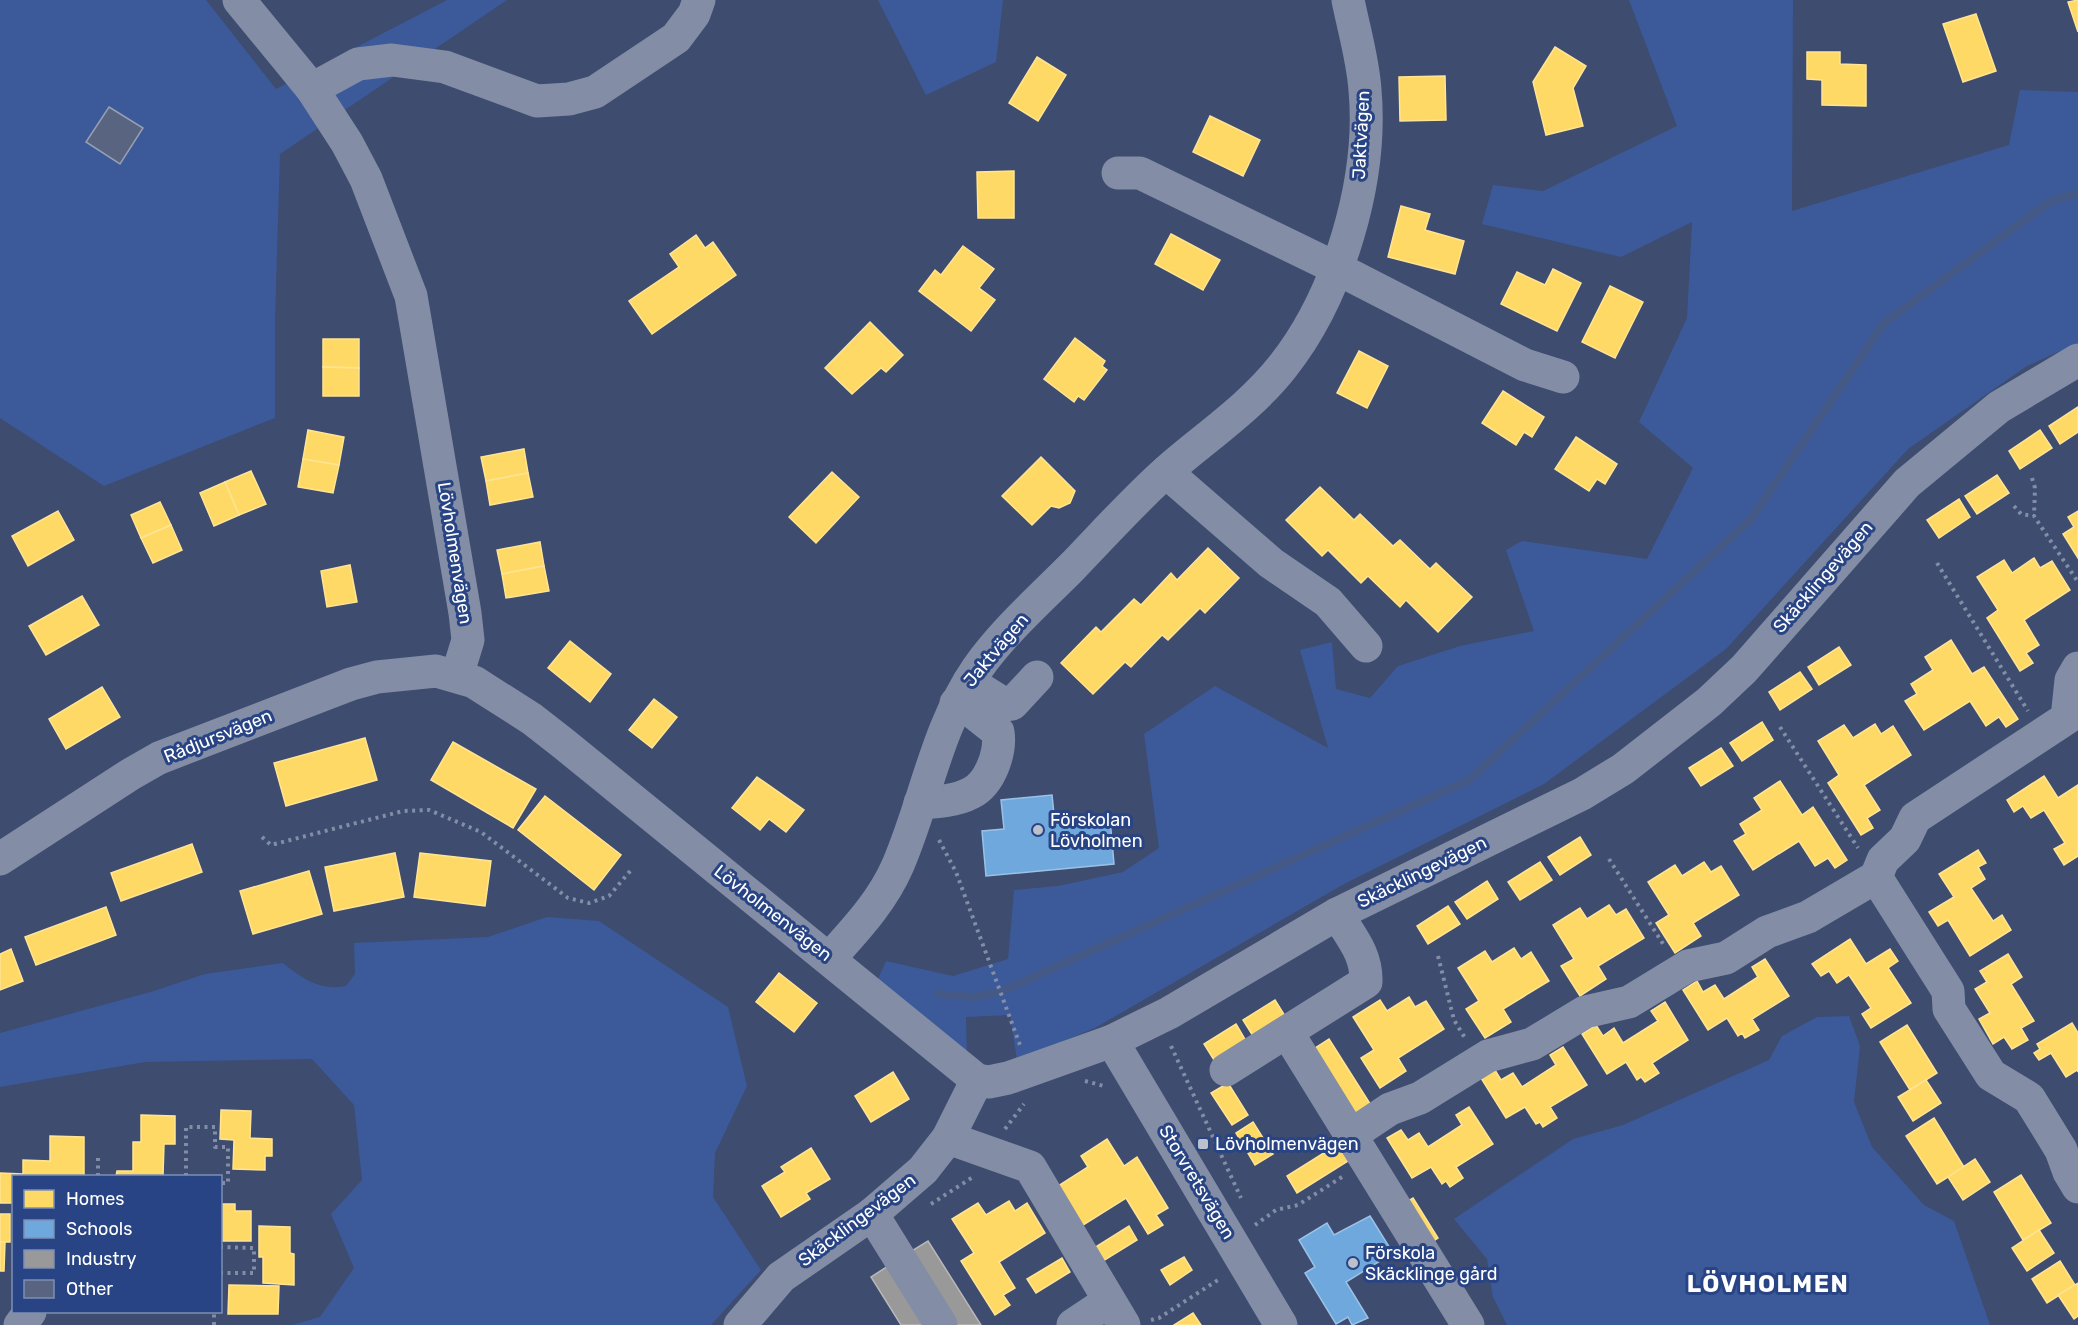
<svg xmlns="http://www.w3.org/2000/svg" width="2078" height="1325" viewBox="0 0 2078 1325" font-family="Rubik,sans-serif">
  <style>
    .green { fill: #3c5a99 }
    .homes { fill: #ffd966; stroke: #ffe494; stroke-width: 1.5 }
    .schools { fill: #6fa8dc; stroke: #9ac2e6; stroke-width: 1.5 }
    .industry { fill: #999; stroke: #b8b8b8; stroke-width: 1.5 }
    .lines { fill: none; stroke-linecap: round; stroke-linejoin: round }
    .stream { stroke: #455987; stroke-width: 8 }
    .building { fill: #586480; stroke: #979fb3; stroke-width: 1.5 }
    .path { stroke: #838da5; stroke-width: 4; stroke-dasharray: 3 4.5; stroke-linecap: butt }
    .minor { stroke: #838da5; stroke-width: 33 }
    .poi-dot { fill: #bbc0cd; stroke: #284484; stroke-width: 2 }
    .labels { text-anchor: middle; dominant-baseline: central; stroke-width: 6; stroke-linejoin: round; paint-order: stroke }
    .street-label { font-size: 18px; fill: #fff; stroke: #284484 }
    .poi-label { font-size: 18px; fill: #fff; stroke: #284484; text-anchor: start }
    .district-label { font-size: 24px; font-weight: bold; letter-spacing: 1.5px; fill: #fff; stroke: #284484 }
  </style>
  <rect width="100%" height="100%" fill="#3d4c6f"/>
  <g class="green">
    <polygon points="0,0 206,0 276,89 447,0 507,0 280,154 275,319 275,418 104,486 0,418"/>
    <polygon points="878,0 1003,0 996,62 926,95"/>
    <polygon points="1629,0 1793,0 1792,211 2009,145 2020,90 2078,92 2078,343 2027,366 1908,449 1726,649 1544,784 1344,884 1095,1028 1017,1060 1010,1015 966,1017 967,1062 875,986 886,961 953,976 1008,959 1014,890 1058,886 1123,872 1159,848 1144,734 1215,686 1328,748 1300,650 1332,642 1336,689 1370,698 1398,666 1460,646 1534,631 1506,550 1522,541 1647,559 1693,468 1639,422 1687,318 1692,222 1621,257 1482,224 1493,185 1543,191 1677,126"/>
    <path d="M547,917L599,921L728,1007L747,1086L715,1153L713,1197L761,1270L711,1325H292L320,1317L354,1268L331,1214L362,1180L354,1105L312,1059L145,1062L0,1087V1033L154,991L205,974L283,963C303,979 320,991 346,986L355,974L354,943L488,937Z"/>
    <polygon points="1849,1016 1860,1046 1854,1102 1872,1147 1924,1205 1954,1221 1990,1325 1507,1325 1493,1297 1487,1259 1454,1219 1573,1139 1623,1125 1769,1060 1782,1036 1817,1017"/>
  </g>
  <g class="homes">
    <polygon points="2078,0 2078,32 2068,2"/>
    <polygon points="1976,14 1996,71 1963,82 1943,24"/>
    <polygon points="1555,47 1586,66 1573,88 1583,126 1546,135 1533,82"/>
    <polygon points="1807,52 1840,52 1840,64 1866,65 1866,106 1822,105 1822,80 1807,79"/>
    <polygon points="1037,57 1066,75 1038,121 1009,103"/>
    <polygon points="1445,76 1446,120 1400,121 1399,77"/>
    <polygon points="1210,116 1260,140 1243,176 1193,152"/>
    <polygon points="1014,171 1014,218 978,218 977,172"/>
    <polygon points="1401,206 1430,214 1425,230 1464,241 1455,274 1388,257"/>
    <polygon points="1171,234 1220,260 1203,290 1155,264"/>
    <polygon points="696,235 705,248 713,242 736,275 652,334 629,301 679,267 670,254"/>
    <polygon points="963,246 994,269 979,288 995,300 971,331 919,291 935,270 941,275"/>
    <polygon points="1553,269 1581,283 1557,331 1501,304 1517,272 1545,285"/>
    <polygon points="1610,286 1643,302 1615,358 1582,342"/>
    <polygon points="870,322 903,355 886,372 881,368 852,394 825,368"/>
    <polygon points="1075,338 1105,361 1102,366 1107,370 1084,400 1078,396 1074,402 1044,379"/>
    <polygon points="323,339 359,339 359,368 323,367"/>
    <polygon points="1359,351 1388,366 1367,408 1337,393"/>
    <polygon points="323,367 359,368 359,396 323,396"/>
    <polygon points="1503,391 1544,417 1532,437 1524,432 1516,445 1482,423"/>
    <polygon points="2078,407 2078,432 2060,444 2049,426"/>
    <polygon points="308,430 344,437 339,465 303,459"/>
    <polygon points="2040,430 2052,448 2020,469 2009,451"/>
    <polygon points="1576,437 1617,464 1605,484 1597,479 1589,491 1555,469"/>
    <polygon points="524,449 528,473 486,481 481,457"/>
    <polygon points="1041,457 1075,491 1070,503 1059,508 1051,506 1032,525 1002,496"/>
    <polygon points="303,459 339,465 333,493 298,487"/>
    <polygon points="251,471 266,504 239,515 225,482"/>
    <polygon points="832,472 859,497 816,543 789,517"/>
    <polygon points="528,473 533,497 490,505 486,481"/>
    <polygon points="1997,475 2009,493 1977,514 1965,496"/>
    <polygon points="225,482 239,515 214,526 200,493"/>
    <polygon points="1320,487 1354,520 1360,514 1393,546 1400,540 1430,569 1436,563 1472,597 1438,632 1406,600 1400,607 1368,576 1361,583 1328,550 1322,556 1286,520"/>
    <polygon points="1959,499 1970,517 1939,538 1927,520"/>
    <polygon points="160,502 171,525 141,538 131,515"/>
    <polygon points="58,511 74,540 28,566 12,536"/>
    <polygon points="2078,511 2078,558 2063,534 2074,527 2068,517"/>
    <polygon points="171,525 182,550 153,563 141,538"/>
    <polygon points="540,542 544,566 502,574 497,550"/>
    <polygon points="1208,548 1239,578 1205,613 1200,608 1168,640 1162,635 1131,667 1125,662 1093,694 1061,663 1096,627 1101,632 1134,599 1141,605 1171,573 1177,580"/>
    <polygon points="2034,558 2040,568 2052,561 2070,590 2024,620 2039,645 2026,653 2033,663 2020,671 1987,618 1998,610 1977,577 2004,560 2012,573"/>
    <polygon points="350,565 357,602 327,607 321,571"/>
    <polygon points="544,566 549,591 506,598 502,574"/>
    <polygon points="82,596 99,625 46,655 29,626"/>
    <polygon points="1951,640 1972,674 1984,667 2018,719 2006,727 1999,717 1986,726 1970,701 1924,730 1905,701 1917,694 1911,684 1933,670 1925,657"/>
    <polygon points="570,641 611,674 590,702 548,668"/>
    <polygon points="1839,647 1851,665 1819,685 1808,667"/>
    <polygon points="1800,672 1812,689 1780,710 1769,692"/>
    <polygon points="102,687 120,717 66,749 49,719"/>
    <polygon points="654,699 677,717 652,748 629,730"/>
    <polygon points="1762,722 1773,740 1742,761 1730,743"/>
    <polygon points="1875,724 1881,734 1893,726 1911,755 1864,785 1880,810 1867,818 1873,828 1861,835 1828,783 1839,775 1818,741 1844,725 1853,738"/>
    <polygon points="365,738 377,780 286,806 274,763"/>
    <polygon points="453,742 536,789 513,828 431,780"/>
    <polygon points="1721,748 1733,766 1701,786 1689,768"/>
    <polygon points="2044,776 2058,798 2078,785 2078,856 2064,865 2054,849 2065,843 2044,810 2031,818 2023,806 2014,812 2007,800"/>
    <polygon points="757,777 804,810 786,832 769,819 760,830 732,808"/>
    <polygon points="1780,781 1802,815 1813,807 1847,860 1835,868 1828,858 1815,866 1799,841 1753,870 1734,841 1746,834 1740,824 1762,810 1754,798"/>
    <polygon points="545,796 621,855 594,890 518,830"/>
    <polygon points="1580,837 1591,855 1560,875 1548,857"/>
    <polygon points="192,844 202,872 121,901 111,873"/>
    <polygon points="1978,850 1986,863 1978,867 1985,879 1971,888 1993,921 2002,915 2011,930 1970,956 1948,920 1938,926 1929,912 1954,897 1939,874"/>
    <polygon points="395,853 404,897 334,911 325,867"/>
    <polygon points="420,853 491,861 485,906 414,897"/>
    <polygon points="1540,862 1552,880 1520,900 1508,882"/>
    <polygon points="1704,862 1711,872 1721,866 1739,895 1693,923 1701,936 1675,953 1656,923 1669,915 1648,882 1675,865 1682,876"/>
    <polygon points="309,871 322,914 253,934 240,891"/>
    <polygon points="1487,881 1498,899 1467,919 1455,902"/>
    <polygon points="1609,905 1616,915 1626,909 1644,938 1598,966 1606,979 1580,996 1561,966 1574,959 1553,925 1580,908 1587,919"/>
    <polygon points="1448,906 1460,924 1428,944 1417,926"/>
    <polygon points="106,907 116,935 36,965 25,937"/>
    <polygon points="1850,939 1866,964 1890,949 1898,961 1888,968 1911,1003 1871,1028 1862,1014 1871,1008 1849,975 1837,983 1829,971 1821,976 1812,964"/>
    <polygon points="1514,948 1521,959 1531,952 1549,981 1503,1009 1511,1022 1485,1038 1466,1009 1479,1001 1458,968 1485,951 1492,962"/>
    <polygon points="11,949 23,981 0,990 0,954"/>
    <polygon points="2008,954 2022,977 2011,984 2034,1021 2021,1028 2028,1040 2012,1049 2004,1037 1993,1044 1979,1019 1990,1013 1975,989 1987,982 1980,971"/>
    <polygon points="1765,959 1789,996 1752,1019 1759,1030 1745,1038 1742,1033 1738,1036 1727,1018 1708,1030 1683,990 1697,981 1703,992 1715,985 1724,999 1758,977 1752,967"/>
    <polygon points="779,973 817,1003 794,1032 756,1002"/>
    <polygon points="1409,997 1415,1007 1426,1001 1444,1029 1398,1058 1406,1071 1380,1088 1361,1058 1374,1050 1353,1017 1380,1000 1387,1011"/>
    <polygon points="1275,1000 1285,1016 1253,1036 1243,1020"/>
    <polygon points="1665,1002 1688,1040 1652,1063 1659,1073 1645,1082 1641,1077 1637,1080 1626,1062 1607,1074 1582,1034 1596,1025 1603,1036 1614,1028 1623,1043 1658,1021 1651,1011"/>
    <polygon points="2072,1023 2078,1033 2078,1072 2077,1070 2066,1077 2051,1053 2039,1060 2034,1053 2040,1049 2037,1044"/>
    <polygon points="1236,1024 1246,1041 1214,1060 1204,1044"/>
    <polygon points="1907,1025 1937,1073 1910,1090 1880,1042"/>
    <polygon points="1329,1039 1374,1110 1356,1121 1312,1050"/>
    <polygon points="1563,1047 1587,1085 1550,1107 1557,1118 1543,1127 1540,1122 1536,1124 1525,1107 1506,1118 1481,1078 1495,1070 1501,1080 1513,1073 1522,1087 1556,1065 1550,1055"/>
    <polygon points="893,1072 909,1099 871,1122 855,1096"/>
    <polygon points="1926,1080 1941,1103 1913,1121 1898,1097"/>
    <polygon points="1228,1083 1248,1115 1232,1125 1211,1093"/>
    <polygon points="1469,1107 1493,1144 1456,1167 1463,1178 1450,1187 1446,1181 1442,1184 1431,1167 1412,1178 1387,1138 1401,1130 1408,1140 1419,1133 1428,1147 1462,1125 1456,1115"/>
    <polygon points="221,1110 251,1111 250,1138 272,1139 272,1156 265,1156 265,1170 233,1169 234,1140 220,1139"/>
    <polygon points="141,1115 175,1116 175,1144 164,1144 163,1176 116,1176 117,1171 133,1171 133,1142 141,1142"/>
    <polygon points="1934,1118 1964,1167 1937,1184 1906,1136"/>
    <polygon points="1253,1122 1273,1154 1255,1165 1236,1133"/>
    <polygon points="50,1136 84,1137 84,1176 14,1176 14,1203 0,1203 0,1173 23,1174 23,1160 50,1161"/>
    <polygon points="1107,1139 1124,1166 1137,1157 1168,1208 1156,1215 1163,1225 1148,1234 1126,1198 1080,1227 1055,1188 1088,1167 1081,1156"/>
    <polygon points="1338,1144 1348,1161 1297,1193 1287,1176"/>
    <polygon points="811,1148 830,1179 806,1193 810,1199 781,1217 762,1186 785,1172 781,1167"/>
    <polygon points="1975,1159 1990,1182 1963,1200 1948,1177"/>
    <polygon points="2021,1175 2051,1223 2023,1240 1994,1192"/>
    <polygon points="1413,1198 1438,1238 1426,1246 1400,1206"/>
    <polygon points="1009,1201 1015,1211 1027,1203 1045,1233 999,1262 1015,1288 1003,1295 1010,1305 995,1315 961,1261 974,1253 952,1219 978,1203 986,1215"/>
    <polygon points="220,1204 235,1204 235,1211 251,1211 251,1241 220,1241"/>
    <rect x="0" y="1214" width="10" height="28"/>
    <polygon points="259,1226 290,1227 290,1253 294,1254 294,1285 263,1283 263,1257 259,1257"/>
    <polygon points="1129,1226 1137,1240 1103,1261 1094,1248"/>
    <polygon points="2039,1230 2054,1253 2027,1271 2012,1248"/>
    <polygon points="0,1242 5,1242 4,1271 0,1271"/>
    <polygon points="1184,1257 1192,1270 1170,1285 1161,1270"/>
    <polygon points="1062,1258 1070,1272 1036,1293 1027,1279"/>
    <polygon points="2060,1261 2075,1285 2047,1303 2032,1279"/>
    <polygon points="2078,1283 2078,1316 2074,1319 2058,1295"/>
    <polygon points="229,1285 279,1286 278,1314 228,1314"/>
    <polygon points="1193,1313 1201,1325 1174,1325"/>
  </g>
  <g class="schools">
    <polygon points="1052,795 1055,824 1110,819 1114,864 986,876 982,831 1004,829 1001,800"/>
    <polygon points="1370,1216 1393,1253 1346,1282 1368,1318 1352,1325 1348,1317 1336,1324 1305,1273 1315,1267 1299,1240 1327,1223 1334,1235"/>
  </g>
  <g class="industry">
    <polygon points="928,1241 981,1325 956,1325 910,1252"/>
    <polygon points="888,1266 925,1325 901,1325 871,1277"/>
  </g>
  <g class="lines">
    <polyline class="stream" points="938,994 973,997 1000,992 1469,780 1751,519 1884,323 2049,202 2078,193"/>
  </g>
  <polygon class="building" points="109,107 143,128 120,164 86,142"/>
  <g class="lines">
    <g class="path">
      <polyline points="2032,478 2035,488 2034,516"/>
      <polyline points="2014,506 2021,514 2034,516 2078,582"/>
      <polyline points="1937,563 2028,711"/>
      <polyline points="1780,727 1858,848"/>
      <polyline points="262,837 271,845 403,811 429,810 481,832 568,898 589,903 609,896 631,870"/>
      <polyline points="939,840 956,872 1020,1045"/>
      <polyline points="1609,859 1665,947"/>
      <polyline points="1438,956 1454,1020 1465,1038"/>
      <polyline points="1171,1046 1241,1198"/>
      <polyline points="1085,1081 1104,1086"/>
      <polyline points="1005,1129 1024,1104"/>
      <polyline points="98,1176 98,1157"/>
      <polyline points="186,1176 186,1127 215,1127 215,1147 228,1147 228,1183 220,1183"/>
      <polyline points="931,1204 973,1177"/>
      <polyline points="1255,1225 1276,1210 1298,1205 1342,1177"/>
      <polyline points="220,1247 254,1248 254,1273 220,1273"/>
      <polyline points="1151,1320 1159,1318 1221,1278"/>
      <polyline points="214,1325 214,1312"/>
    </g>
    <g class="minor">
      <polyline points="239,0 312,89 347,143 366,179 411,296 465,613 468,640 457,676"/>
      <polyline points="312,89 358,64 392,60 445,67 537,101 569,99 595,92 676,38 694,14 699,0"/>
      <polyline points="1118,173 1140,173 1338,269 1525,365 1563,377"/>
      <polyline points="1166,472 1271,563 1328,602 1366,646"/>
      <polyline points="969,682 1006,705 1012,704 1037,677"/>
      <path d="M920,803C937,802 956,801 971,793C991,783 1001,751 998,732L969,709L956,703"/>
      <polyline points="0,859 131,774 159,758 351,684 377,677 436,671 474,682 532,719 564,744 977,1080 989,1082 1008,1078 1112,1041 1169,1013 1337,914 1582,794 1623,769 1709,702 1744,669 1907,483 1999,407 2078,360"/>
      <polyline points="1876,877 1948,991 1949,1009 1991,1075 2029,1098 2061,1150 2069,1172 2078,1187"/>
      <path d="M830,958C856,929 882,902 898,865C926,800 936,729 977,669C1003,632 1039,600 1071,568C1103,535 1134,500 1168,470C1207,436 1251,407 1283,366C1339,295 1373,180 1365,90C1363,60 1354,30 1348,0"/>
      <polyline points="1287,1032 1468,1325"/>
      <polyline points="1112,1041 1281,1325"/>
      <path d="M1226,1070L1366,982C1367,954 1351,937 1337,914"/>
      <polyline points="1351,1135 1390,1109 1420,1098 1488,1056 1532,1044 1585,1012 1629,1002 1688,966 1726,958 1767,932 1808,917 1876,877 1883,860 1905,839 1915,818 2067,718 2071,680 2078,668"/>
      <polyline points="948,1138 1030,1167 1124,1325"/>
      <polyline points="872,1214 941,1325"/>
      <polyline points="20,1325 30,1312"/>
      <polyline points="740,1325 781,1277 872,1214 923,1170 948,1138 977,1080"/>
      <polyline points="1073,1325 1109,1301"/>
    </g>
  </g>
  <g class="poi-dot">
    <circle cx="1038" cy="830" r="6"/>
    <rect x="1197" y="1138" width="12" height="12" rx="3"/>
    <circle cx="1353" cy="1263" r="6"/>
  </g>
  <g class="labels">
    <g class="street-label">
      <text transform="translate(1361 135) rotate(-87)">Jaktvägen</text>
      <text transform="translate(455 553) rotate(81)">Lövholmenvägen</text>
      <text transform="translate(1823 577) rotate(-49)">Skäcklingevägen</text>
      <text transform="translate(996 650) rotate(-50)">Jaktvägen</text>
      <text transform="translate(218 736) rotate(-22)">Rådjursvägen</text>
      <text transform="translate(1422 872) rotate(-26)">Skäcklingevägen</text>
      <text transform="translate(773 913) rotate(38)">Lövholmenvägen</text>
      <text transform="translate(1197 1182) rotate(59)">Storvretsvägen</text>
      <text transform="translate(857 1220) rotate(-37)">Skäcklingevägen</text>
    </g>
    <g class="poi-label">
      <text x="1050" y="820">Förskolan<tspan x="1050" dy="21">Lövholmen</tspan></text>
      <text x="1215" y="1144">Lövholmenvägen</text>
      <text x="1365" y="1253">Förskola<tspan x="1365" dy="21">Skäcklinge gård</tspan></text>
    </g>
    <g class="district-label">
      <text x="1768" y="1284">LÖVHOLMEN</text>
    </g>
  </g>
  <rect x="12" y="1175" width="210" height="138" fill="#284484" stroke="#7e8fb5" stroke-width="1.5"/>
  <rect x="24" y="1190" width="30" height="18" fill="#ffd966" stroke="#7e8fb5" stroke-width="1.5"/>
  <text x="66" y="1205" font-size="18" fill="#ffffff">Homes</text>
  <rect x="24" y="1220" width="30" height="18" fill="#6fa8dc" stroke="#7e8fb5" stroke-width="1.5"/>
  <text x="66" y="1235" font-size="18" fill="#ffffff">Schools</text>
  <rect x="24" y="1250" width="30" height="18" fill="#999999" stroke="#7e8fb5" stroke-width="1.5"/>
  <text x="66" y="1265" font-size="18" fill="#ffffff">Industry</text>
  <rect x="24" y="1280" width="30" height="18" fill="#586480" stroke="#7e8fb5" stroke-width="1.5"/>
  <text x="66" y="1295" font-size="18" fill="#ffffff">Other</text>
</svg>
